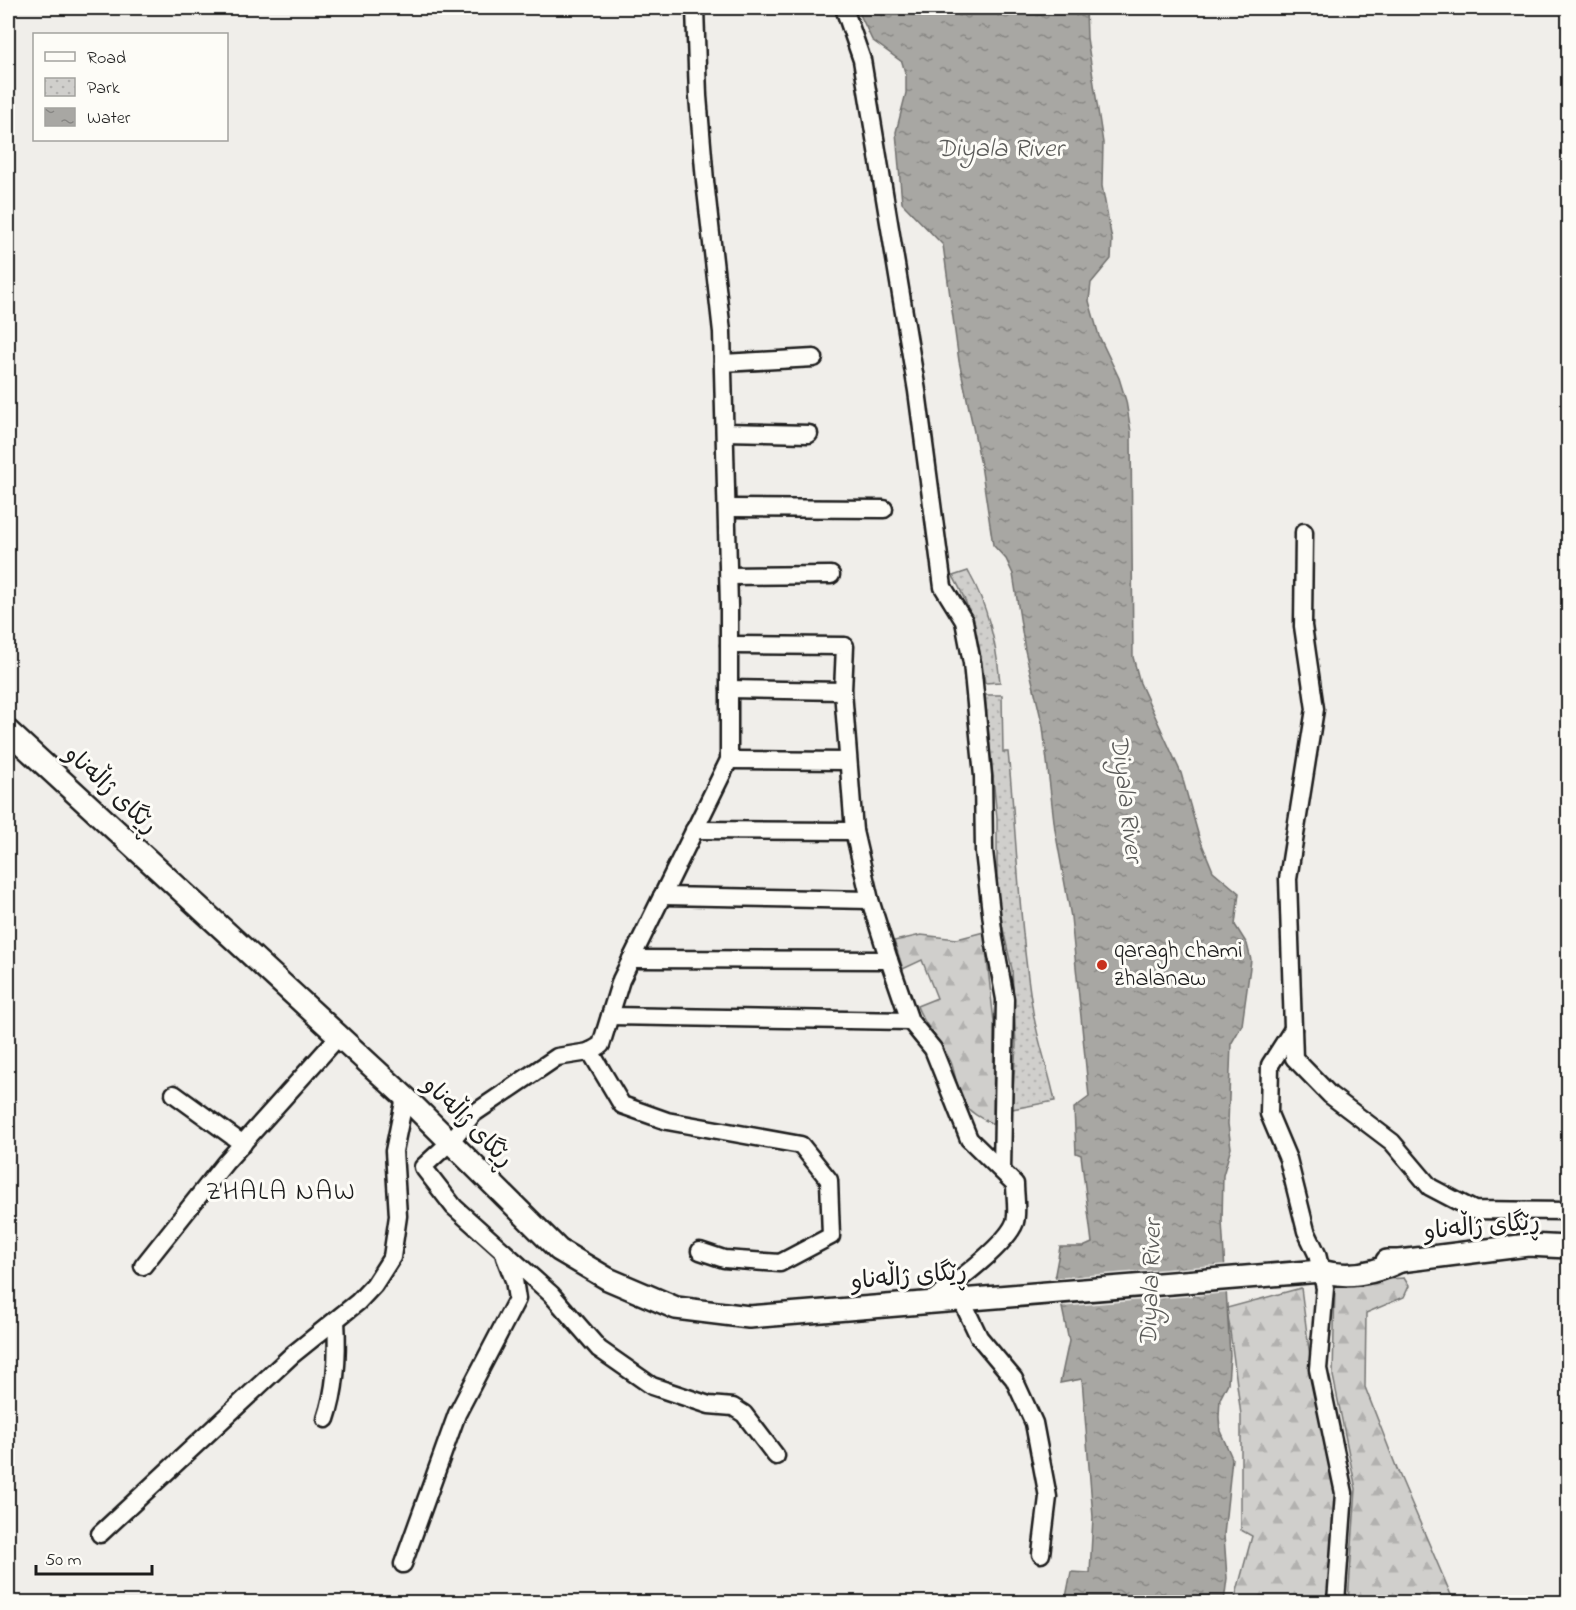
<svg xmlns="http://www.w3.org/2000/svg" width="1576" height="1610" viewBox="0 0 1576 1610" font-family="'Indie Flower','Playpen Sans Arabic',sans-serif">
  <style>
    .forest { fill: url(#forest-firs); stroke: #767674; stroke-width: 1.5 }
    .park { fill: url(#park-dots); stroke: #767674; stroke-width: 1.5 }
    .water { fill: url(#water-ripples); stroke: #706f6d; stroke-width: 1.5 }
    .pier { fill: #f0eeea }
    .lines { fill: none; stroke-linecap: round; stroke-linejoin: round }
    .minor-casing { stroke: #1c1c1c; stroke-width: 21 }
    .major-casing { stroke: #1c1c1c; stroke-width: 26 }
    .minor { stroke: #fdfcf7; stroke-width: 16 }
    .major { stroke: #fdfcf7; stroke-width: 21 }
    .poi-dot { fill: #c8321e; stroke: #fdfcf7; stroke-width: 2 }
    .labels { text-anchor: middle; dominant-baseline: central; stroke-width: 6; stroke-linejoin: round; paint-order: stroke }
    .street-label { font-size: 24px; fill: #1c1c1c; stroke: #fdfcf7 }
    .poi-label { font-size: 24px; fill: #1c1c1c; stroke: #fdfcf7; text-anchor: start }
    .water-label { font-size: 26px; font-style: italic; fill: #5b5b59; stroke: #fdfcf7 }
    .quarter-label { font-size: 27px; letter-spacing: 1.5px; fill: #1c1c1c; stroke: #fdfcf7 }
  </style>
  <defs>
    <pattern id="forest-firs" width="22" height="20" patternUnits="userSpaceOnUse" patternTransform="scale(1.5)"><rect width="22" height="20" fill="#d0cfcc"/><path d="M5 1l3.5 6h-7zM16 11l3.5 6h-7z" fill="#b2b1af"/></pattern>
    <pattern id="park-dots" width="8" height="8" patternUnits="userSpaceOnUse" patternTransform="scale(1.5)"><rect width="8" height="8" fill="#d0cfcc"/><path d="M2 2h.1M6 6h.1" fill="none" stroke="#b2b1af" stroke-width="1.8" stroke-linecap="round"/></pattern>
    <pattern id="water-ripples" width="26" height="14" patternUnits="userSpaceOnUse" patternTransform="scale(1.5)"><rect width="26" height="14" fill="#a8a7a3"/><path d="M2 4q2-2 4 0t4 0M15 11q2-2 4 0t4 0" fill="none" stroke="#888784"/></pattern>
  </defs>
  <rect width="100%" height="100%" fill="#f0eeea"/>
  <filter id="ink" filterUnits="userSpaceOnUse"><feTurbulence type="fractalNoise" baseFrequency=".0167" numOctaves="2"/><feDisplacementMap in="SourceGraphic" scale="12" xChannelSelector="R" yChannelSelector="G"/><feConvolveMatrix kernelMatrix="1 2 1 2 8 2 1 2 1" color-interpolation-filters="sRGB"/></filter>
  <g filter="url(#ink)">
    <g class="forest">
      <path d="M984,932L994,1022L993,1124C983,1119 973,1115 966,1106C957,1094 956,1075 951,1062C942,1042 924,1026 917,1006L937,998L922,960L903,969L894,941L921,935L957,939Z"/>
      <polygon points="1404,1278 1409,1286 1404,1297 1366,1313 1365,1387 1397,1469 1454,1602 1348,1602 1356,1489 1333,1376 1335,1282"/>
      <polygon points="1301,1288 1312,1372 1336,1490 1328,1602 1234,1602 1252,1536 1241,1530 1241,1415 1227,1308"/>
    </g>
    <g class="park">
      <path d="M968,571C988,606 996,643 1000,682L985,683C980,646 972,608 953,576Z"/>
      <path d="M985,695H1002L1003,752H1008C1017,839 1019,926 1033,1012C1038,1042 1049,1071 1055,1101L1012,1109L1016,1045L1012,969L997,902V818Z"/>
    </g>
    <polygon class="water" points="857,8 1086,8 1087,38 1103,143 1102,186 1112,240 1111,259 1091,283 1089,301 1099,336 1119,378 1126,401 1131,432 1133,657 1140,683 1181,773 1199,837 1213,871 1239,893 1235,925 1247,944 1251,960 1242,1025 1231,1044 1228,1124 1231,1148 1223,1175 1222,1221 1230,1355 1228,1383 1220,1399 1219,1417 1220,1431 1232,1458 1224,1535 1227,1578 1224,1602 1065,1602 1071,1572 1090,1573 1093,1517 1082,1379 1060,1383 1069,1341 1055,1274 1060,1247 1083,1247 1092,1243 1081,1155 1076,1153 1074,1108 1089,1097 1071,917 1055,830 1043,727 1025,650 1013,574 1006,559 993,545 981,465 959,361 943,245 902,203 896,132 906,93 906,76 902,62 872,40"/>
    <polygon class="pier" points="1228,1264 1229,1293 1059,1307 1053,1278"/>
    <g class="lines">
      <g class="minor-casing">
        <g id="minor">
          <polyline points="695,8 698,96 705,181 722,332 729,606 729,760 621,980 601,1045 589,1052 557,1057 473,1114 450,1142 423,1167 454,1207 551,1294 599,1349 652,1386 709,1405 733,1407 744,1414 776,1456"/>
          <polyline points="844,8 862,60 917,391 943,587 964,621 972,663 983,776 984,851 994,939 1005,999 1002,1171"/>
          <polyline points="723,363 814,358"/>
          <polyline points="725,432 809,434"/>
          <polyline points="727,508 884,509"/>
          <polyline points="1304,532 1303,626 1315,709 1288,879 1294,1058 1330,1095 1392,1142 1430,1187 1474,1210 1568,1211"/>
          <polyline points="729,576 831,575"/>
          <path d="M729,645L845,646L843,691L854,831L870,900L889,960L910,1021L933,1049L969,1139L1015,1184C1015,1195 1018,1211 1015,1222C1007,1245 951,1286 931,1301"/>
          <polyline points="729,689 843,691"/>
          <polyline points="729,760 848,761"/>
          <polyline points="694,830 854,831"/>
          <polyline points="662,896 870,900"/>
          <polyline points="631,959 889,960"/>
          <polyline points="610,1016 910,1021"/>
          <polyline points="1293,1029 1270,1065 1269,1114 1288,1159 1306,1231 1317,1254 1325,1288 1318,1369 1344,1493 1336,1602"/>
          <polyline points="590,1051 622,1105 667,1121 801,1145 829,1180 831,1236 780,1263 724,1259 700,1251"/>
          <polyline points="174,1094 243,1144"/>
          <polyline points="143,1266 225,1163 339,1036"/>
          <polyline points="961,1299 979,1337 1014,1379 1034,1423 1048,1497 1041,1554"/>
          <path d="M326,1419C337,1387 338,1354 336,1320"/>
          <polyline points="100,1534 292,1355 358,1302 374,1285 392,1257 398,1216 394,1151 405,1097"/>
          <polyline points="403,1564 457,1414 517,1299 514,1280 505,1257"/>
        </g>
      </g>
      <g class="major-casing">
        <g id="major">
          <path d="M8,731L405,1097L559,1250L608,1279L676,1308L749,1317L1321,1271C1348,1279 1375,1273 1400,1261"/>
          <polyline points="1387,1261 1400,1261 1528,1245 1568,1247"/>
        </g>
      </g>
      <use href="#minor" class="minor"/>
      <use href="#major" class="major"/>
    </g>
  </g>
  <circle class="poi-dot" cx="1102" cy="965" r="6"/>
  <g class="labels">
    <g class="street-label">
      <text transform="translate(110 791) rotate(43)">ڕێگای ژاڵەناو</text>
      <text transform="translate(467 1123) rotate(45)">ڕێگای ژاڵەناو</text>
      <text transform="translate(1482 1228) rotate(-5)">ڕێگای ژاڵەناو</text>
      <text transform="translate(909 1278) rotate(-5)">ڕێگای ژاڵەناو</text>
    </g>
    <g class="poi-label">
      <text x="1114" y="951">qaragh chami<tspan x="1114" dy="28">zhalanaw</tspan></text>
    </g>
    <g class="water-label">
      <text x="1000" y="150">Diyala River</text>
      <text transform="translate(1125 799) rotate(83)">Diyala River</text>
      <text transform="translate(1152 1283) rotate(-88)">Diyala River</text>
    </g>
    <g class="quarter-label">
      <text x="281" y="1192">ZHALA NAW</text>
    </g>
  </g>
  <rect width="1576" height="1610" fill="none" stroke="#fdfcf7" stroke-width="30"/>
  <rect x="15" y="15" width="1546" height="1580" fill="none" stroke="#1c1c1c" stroke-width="2" filter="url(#ink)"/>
  <rect x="33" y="33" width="195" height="108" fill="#fdfcf7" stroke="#a3a29f" stroke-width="1.5"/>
  <rect x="45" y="52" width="30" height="9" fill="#fdfcf7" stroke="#a3a29f" stroke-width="1.5"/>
  <text x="87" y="63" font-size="18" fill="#1c1c1c">Road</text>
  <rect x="45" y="78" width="30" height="18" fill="url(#park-dots)" stroke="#a3a29f" stroke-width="1.5"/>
  <text x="87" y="93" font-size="18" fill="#1c1c1c">Park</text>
  <rect x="45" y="108" width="30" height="18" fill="url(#water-ripples)" stroke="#a3a29f" stroke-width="1.5"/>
  <text x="87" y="123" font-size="18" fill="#1c1c1c">Water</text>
  <path d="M36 1565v9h116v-9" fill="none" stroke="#1c1c1c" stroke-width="3"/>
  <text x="45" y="1565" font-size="18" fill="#1c1c1c" stroke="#fdfcf7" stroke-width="4.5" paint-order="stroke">50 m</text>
</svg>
